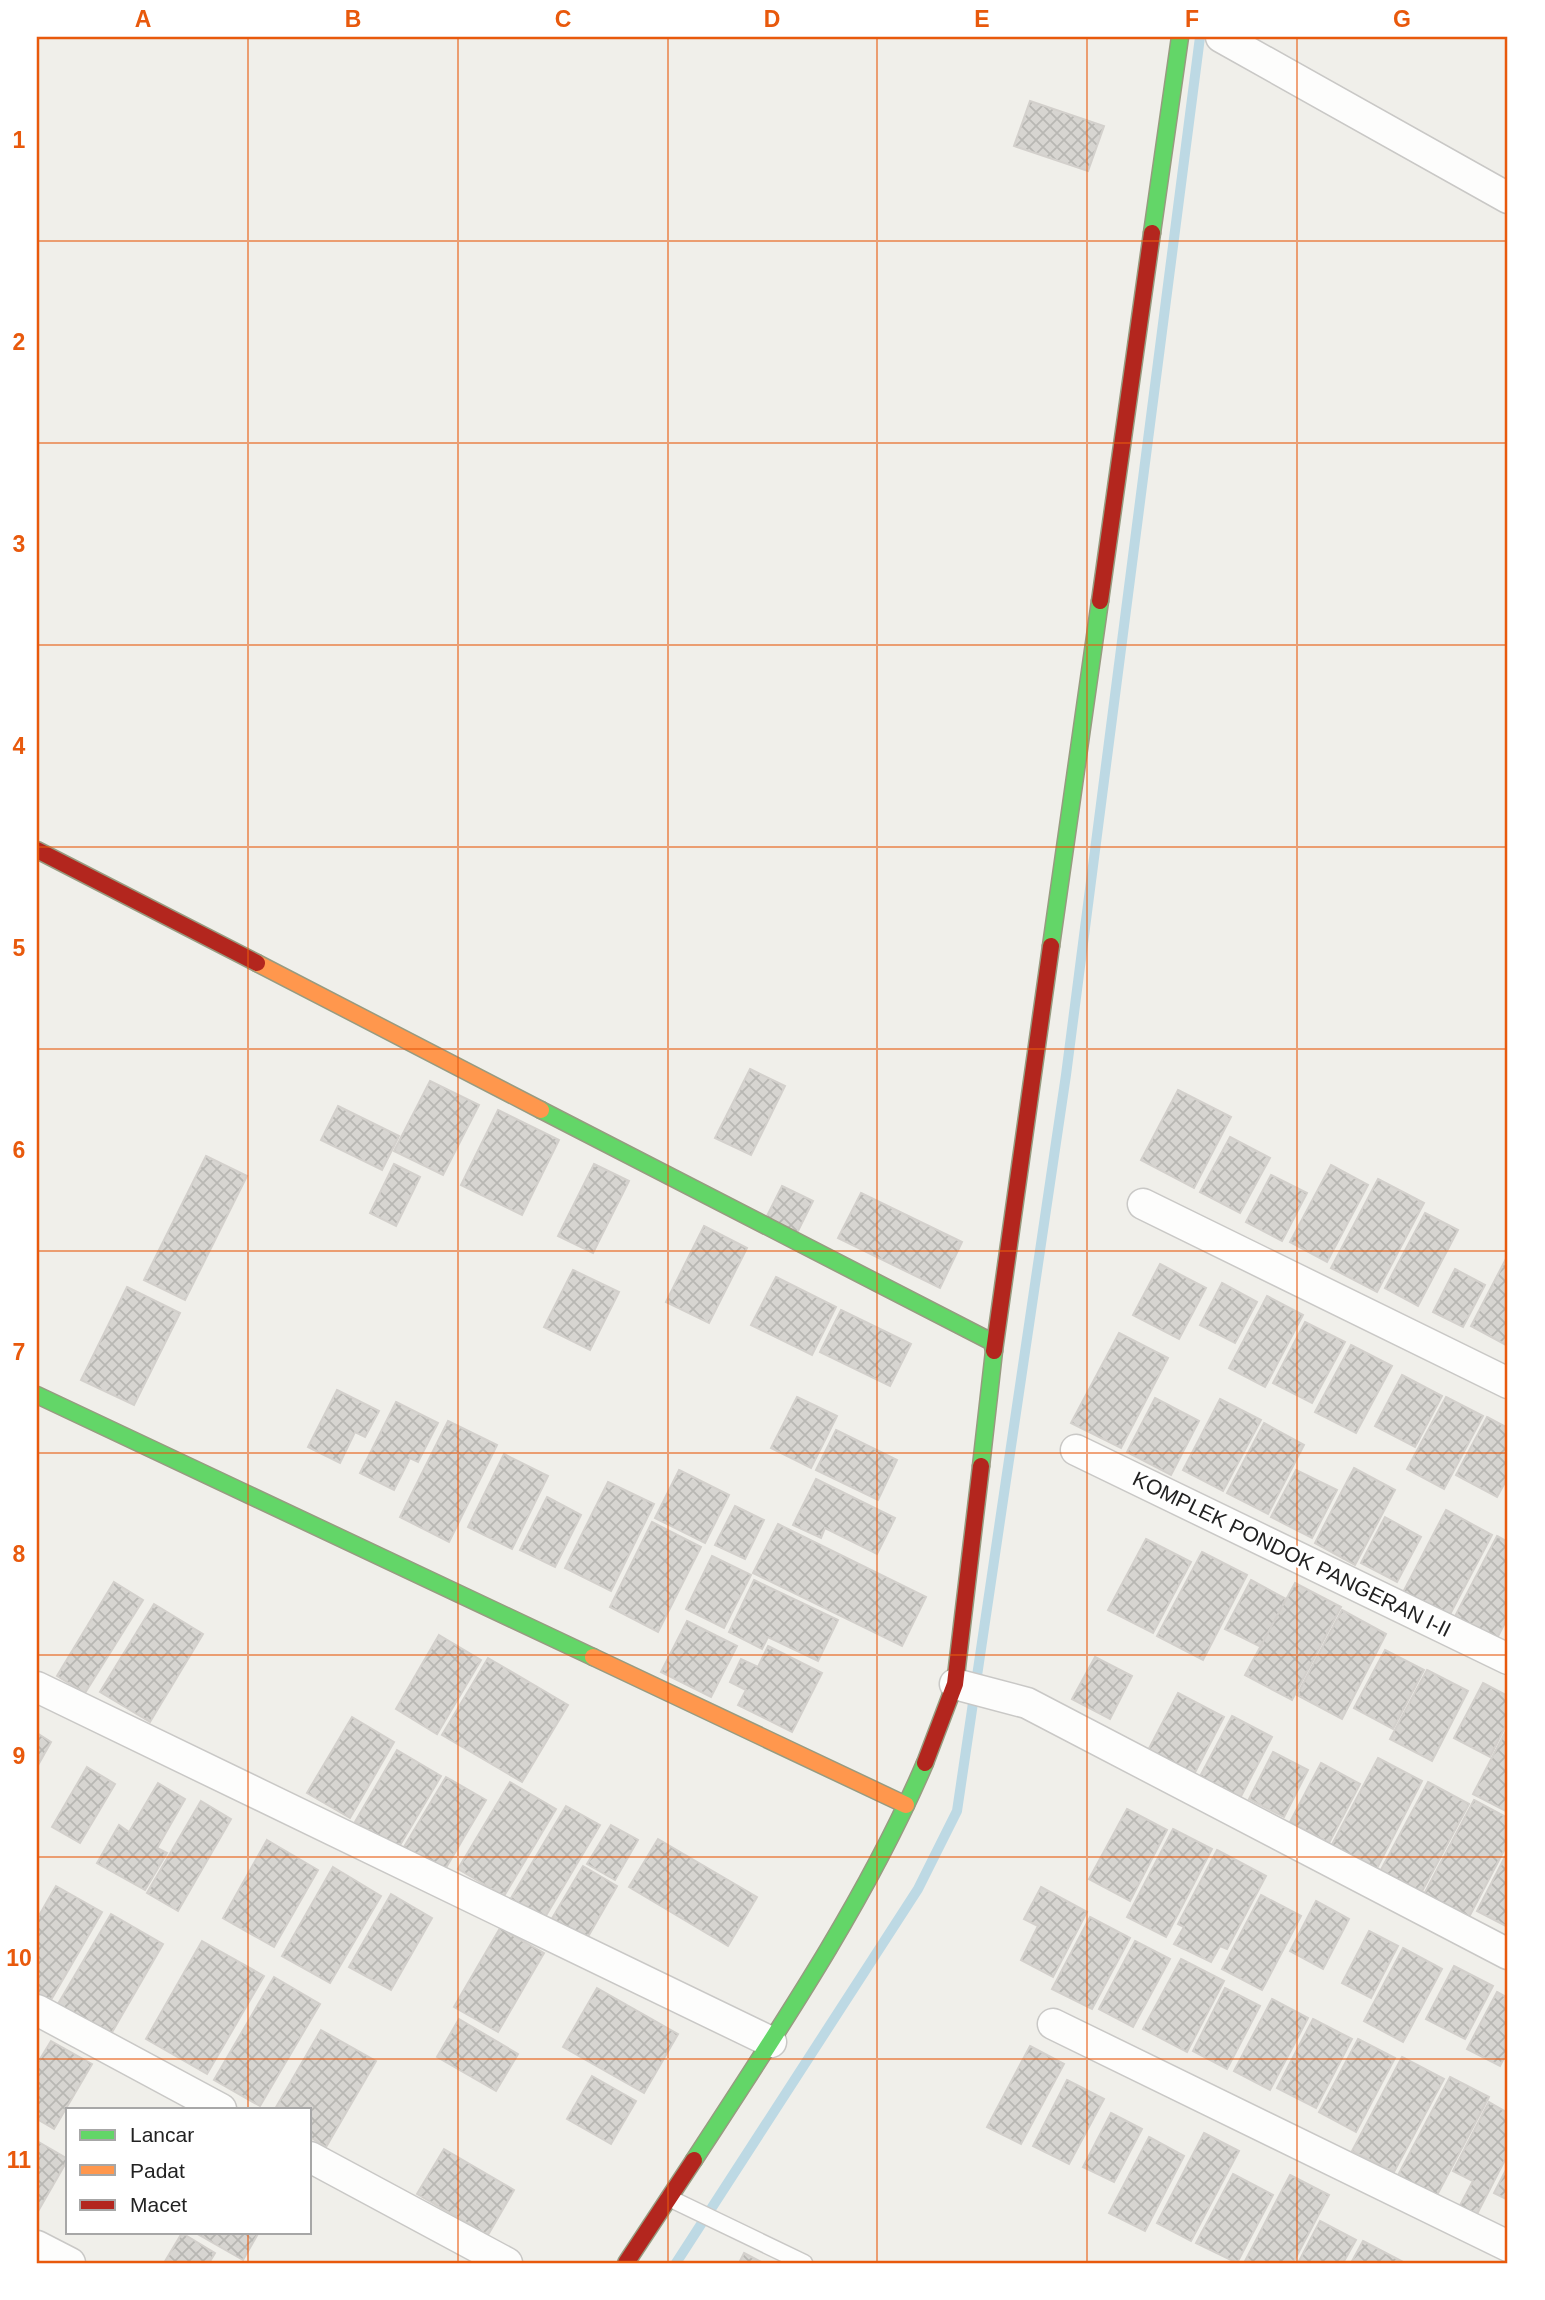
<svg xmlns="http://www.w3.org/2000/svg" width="1545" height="2300" viewBox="0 0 1545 2300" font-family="Arial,sans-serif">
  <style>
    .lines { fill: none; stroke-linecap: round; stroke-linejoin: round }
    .stream { stroke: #bdd9e4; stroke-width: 10 }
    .building { fill: url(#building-cross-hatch); stroke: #d3d0cc; stroke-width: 2 }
    .lane-casing { stroke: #c9c8c6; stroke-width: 19 }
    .street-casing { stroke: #c9c8c6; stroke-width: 33 }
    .fast-casing { stroke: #979b80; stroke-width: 19 }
    .slow-casing { stroke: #979b80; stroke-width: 19 }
    .jam-casing { stroke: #979b80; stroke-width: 19 }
    .lane { stroke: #fdfdfc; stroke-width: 16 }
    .street { stroke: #fdfdfc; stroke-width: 30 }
    .fast { stroke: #63d668; stroke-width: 16 }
    .slow { stroke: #ff974d; stroke-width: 16 }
    .jam { stroke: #b3261e; stroke-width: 16 }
    .grid { fill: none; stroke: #e8590c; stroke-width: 2; stroke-opacity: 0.55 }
    .labels { text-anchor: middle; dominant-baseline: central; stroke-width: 5; stroke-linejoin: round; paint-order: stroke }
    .street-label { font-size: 21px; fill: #222; stroke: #fff }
    .neatline { fill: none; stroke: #e8590c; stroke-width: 2.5 }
    .grid-label { font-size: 23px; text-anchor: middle; font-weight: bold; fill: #e8590c }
  </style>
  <defs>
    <pattern id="building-cross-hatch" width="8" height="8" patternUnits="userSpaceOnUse" patternTransform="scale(1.75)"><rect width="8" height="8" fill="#d7d5d1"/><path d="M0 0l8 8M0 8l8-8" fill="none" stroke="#b8b7b3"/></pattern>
  </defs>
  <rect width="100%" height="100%" fill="#f0efea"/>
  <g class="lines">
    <polyline class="stream" points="676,2263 918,1889 957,1811 1066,1075 1200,37"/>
  </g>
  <g class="building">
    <polygon points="1030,101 1104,126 1088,171 1014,146"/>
    <polygon points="750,1069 785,1086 751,1155 715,1138"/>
    <polygon points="430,1081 479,1105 443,1175 394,1151"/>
    <polygon points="1178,1090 1231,1117 1194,1188 1141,1160"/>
    <polygon points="338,1106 399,1136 382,1170 321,1140"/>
    <polygon points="498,1110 559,1140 522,1215 461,1185"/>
    <polygon points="1230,1137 1270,1158 1240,1213 1200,1192"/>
    <polygon points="206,1156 247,1176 185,1300 144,1280"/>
    <polygon points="394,1164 420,1177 396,1226 370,1213"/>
    <polygon points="594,1164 629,1181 593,1253 558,1236"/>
    <polygon points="1331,1165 1368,1185 1327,1262 1290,1242"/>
    <polygon points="1271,1175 1307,1193 1282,1241 1246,1222"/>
    <polygon points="1378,1179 1424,1203 1377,1292 1331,1268"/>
    <polygon points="782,1186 813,1201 797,1233 766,1218"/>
    <polygon points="861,1193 962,1242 940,1288 838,1238"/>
    <polygon points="1425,1213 1458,1230 1418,1306 1385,1288"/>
    <polygon points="704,1226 747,1248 709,1323 666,1302"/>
    <polygon points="1508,1255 1508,1346 1471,1326"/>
    <polygon points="1160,1264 1206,1288 1179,1339 1133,1315"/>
    <polygon points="1455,1269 1485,1285 1463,1327 1433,1312"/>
    <polygon points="573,1270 619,1292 590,1350 544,1327"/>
    <polygon points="776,1277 836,1307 812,1355 751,1325"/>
    <polygon points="1222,1283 1257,1302 1235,1343 1200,1325"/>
    <polygon points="127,1287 180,1313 134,1405 81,1380"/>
    <polygon points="1267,1296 1303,1315 1265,1387 1229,1368"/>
    <polygon points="841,1310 911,1344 890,1386 820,1352"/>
    <polygon points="1305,1322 1345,1342 1312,1403 1273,1383"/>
    <polygon points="1119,1333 1168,1358 1121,1448 1071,1423"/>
    <polygon points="1351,1345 1392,1366 1356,1433 1315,1412"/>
    <polygon points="1402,1375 1442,1396 1415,1447 1375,1426"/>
    <polygon points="337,1390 379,1411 365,1437 355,1432 340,1463 308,1447"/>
    <polygon points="797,1397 837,1416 811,1468 771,1448"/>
    <polygon points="1446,1397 1483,1416 1444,1489 1407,1469"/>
    <polygon points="1155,1398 1199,1421 1171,1475 1127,1452"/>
    <polygon points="1220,1399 1261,1420 1223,1491 1183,1470"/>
    <polygon points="396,1402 438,1423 418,1462 410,1458 394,1490 360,1473"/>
    <polygon points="1487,1417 1508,1428 1508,1477 1497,1497 1456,1475"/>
    <polygon points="448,1421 497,1445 449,1542 400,1517"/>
    <polygon points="1264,1423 1304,1445 1268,1514 1227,1493"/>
    <polygon points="836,1430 897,1460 878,1500 816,1470"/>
    <polygon points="504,1454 548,1476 512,1549 468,1527"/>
    <polygon points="1354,1468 1395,1490 1355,1565 1315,1543"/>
    <polygon points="679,1470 729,1495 705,1543 655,1518"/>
    <polygon points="1296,1470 1337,1490 1312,1538 1271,1517"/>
    <polygon points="816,1479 895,1518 877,1554 825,1528 821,1538 793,1525"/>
    <polygon points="608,1482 654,1504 611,1591 565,1568"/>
    <polygon points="547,1497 581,1515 555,1567 520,1550"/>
    <polygon points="735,1506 764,1520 745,1559 715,1545"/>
    <polygon points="1446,1510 1492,1535 1446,1622 1400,1598"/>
    <polygon points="1385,1517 1421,1537 1397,1582 1361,1563"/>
    <polygon points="652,1522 701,1547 658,1632 610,1607"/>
    <polygon points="778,1524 926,1597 902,1646 753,1573"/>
    <polygon points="1497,1536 1508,1542 1508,1617 1493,1646 1451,1624"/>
    <polygon points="1146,1539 1191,1562 1153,1633 1108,1610"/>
    <polygon points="1202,1552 1247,1575 1203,1660 1157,1636"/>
    <polygon points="712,1556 751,1575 724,1628 686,1609"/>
    <polygon points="754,1580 838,1620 818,1661 768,1637 762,1649 729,1632"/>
    <polygon points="1251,1580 1286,1599 1261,1647 1225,1629"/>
    <polygon points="114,1582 143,1600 85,1693 57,1676"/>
    <polygon points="1295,1583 1341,1607 1292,1700 1245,1675"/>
    <polygon points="154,1604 203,1634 150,1722 100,1692"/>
    <polygon points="1342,1610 1386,1634 1342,1719 1297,1695"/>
    <polygon points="687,1621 737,1646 711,1697 661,1672"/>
    <polygon points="439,1635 481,1660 437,1734 396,1709"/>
    <polygon points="768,1646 822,1673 792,1732 738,1705 746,1690 730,1682 741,1659 758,1667"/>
    <polygon points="1385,1650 1424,1670 1393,1729 1354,1708"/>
    <polygon points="1095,1657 1132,1676 1110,1719 1072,1699"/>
    <polygon points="488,1658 568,1705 522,1782 442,1735"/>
    <polygon points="1427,1670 1468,1691 1432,1761 1390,1739"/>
    <polygon points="1483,1683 1508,1696 1508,1721 1490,1757 1454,1738"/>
    <polygon points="1178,1693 1224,1717 1191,1780 1145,1756"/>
    <polygon points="1232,1716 1272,1737 1237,1804 1197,1782"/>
    <polygon points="352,1717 394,1742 350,1818 307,1793"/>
    <polygon points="1508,1727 1508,1812 1473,1794"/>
    <polygon points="37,1733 51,1742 37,1767"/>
    <polygon points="397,1750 441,1776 399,1847 355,1822"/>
    <polygon points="1273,1752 1308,1770 1284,1817 1249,1799"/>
    <polygon points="1378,1758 1422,1781 1373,1876 1328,1852"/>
    <polygon points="1321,1763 1360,1784 1329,1843 1290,1822"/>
    <polygon points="87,1767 115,1784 80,1843 52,1827"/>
    <polygon points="446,1777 486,1800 444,1871 404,1847"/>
    <polygon points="510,1782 556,1809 504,1896 458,1869"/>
    <polygon points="1428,1782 1469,1804 1418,1899 1377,1877"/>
    <polygon points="158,1783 185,1799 157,1848 167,1853 145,1890 97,1863 119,1825 129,1832"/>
    <polygon points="1474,1800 1508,1818 1508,1843 1468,1919 1423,1896"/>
    <polygon points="201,1801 231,1819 178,1911 147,1893"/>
    <polygon points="566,1806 600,1825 544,1919 510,1900"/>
    <polygon points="1127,1809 1167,1830 1130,1901 1089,1879"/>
    <polygon points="611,1825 638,1840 615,1880 587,1864"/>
    <polygon points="1173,1829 1212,1849 1166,1937 1127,1917"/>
    <polygon points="658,1839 757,1897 728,1946 629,1887"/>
    <polygon points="267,1840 318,1870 274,1947 223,1918"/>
    <polygon points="1217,1850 1266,1876 1227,1949 1220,1946 1211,1962 1174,1944 1184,1927 1178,1924"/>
    <polygon points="1508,1851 1508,1927 1477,1911"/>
    <polygon points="583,1866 617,1886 585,1942 550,1922"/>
    <polygon points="333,1867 381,1896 330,1983 282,1956"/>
    <polygon points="56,1886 102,1912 48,2005 37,1998 37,1919"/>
    <polygon points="1041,1887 1087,1912 1053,1977 1021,1960 1038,1926 1024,1919"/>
    <polygon points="391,1894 432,1918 391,1990 349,1967"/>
    <polygon points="1261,1895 1301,1916 1262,1990 1222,1969"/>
    <polygon points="1316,1901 1349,1919 1323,1969 1290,1951"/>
    <polygon points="111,1914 163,1944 111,2034 58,2004"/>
    <polygon points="1090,1917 1130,1938 1092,2009 1052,1989"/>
    <polygon points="500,1928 544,1953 498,2032 454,2007"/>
    <polygon points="1369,1931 1398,1946 1371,1998 1342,1983"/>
    <polygon points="202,1941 264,1976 207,2074 146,2039"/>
    <polygon points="1135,1941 1170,1959 1133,2027 1099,2009"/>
    <polygon points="1403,1948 1442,1969 1403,2042 1364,2021"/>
    <polygon points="1181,1959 1224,1981 1187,2052 1143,2029"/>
    <polygon points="1454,1966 1493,1986 1465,2039 1426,2019"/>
    <polygon points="274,1977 320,2004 260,2106 214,2080"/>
    <polygon points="597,1988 678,2034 644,2093 563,2047"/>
    <polygon points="1225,1988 1260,2006 1227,2069 1193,2051"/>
    <polygon points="1497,1992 1508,1998 1508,2050 1500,2066 1467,2049"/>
    <polygon points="1272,1999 1308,2018 1270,2090 1234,2071"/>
    <polygon points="459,2019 518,2054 496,2091 437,2057"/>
    <polygon points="1313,2019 1352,2039 1316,2108 1277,2088"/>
    <polygon points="321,2030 376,2061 326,2147 310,2137 310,2109 275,2109"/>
    <polygon points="1358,2039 1395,2058 1356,2132 1319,2112"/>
    <polygon points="51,2041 92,2064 54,2129 37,2119 37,2064"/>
    <polygon points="1030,2046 1064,2064 1021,2144 987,2127"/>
    <polygon points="1402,2057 1444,2079 1394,2172 1352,2151"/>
    <polygon points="592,2076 636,2101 611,2144 567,2119"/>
    <polygon points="1450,2077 1489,2097 1436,2197 1397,2177"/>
    <polygon points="1067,2080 1104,2099 1069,2164 1033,2146"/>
    <polygon points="1489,2102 1508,2113 1508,2154 1475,2218 1458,2209 1473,2181 1453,2171"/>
    <polygon points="1111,2113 1142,2129 1114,2182 1083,2167"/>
    <polygon points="1204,2133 1239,2151 1191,2241 1157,2223"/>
    <polygon points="1149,2137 1184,2156 1145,2231 1109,2213"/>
    <polygon points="37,2141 68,2159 37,2213"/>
    <polygon points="444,2149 514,2190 488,2235 417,2194"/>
    <polygon points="1508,2166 1508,2200 1494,2193"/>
    <polygon points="1233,2174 1273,2195 1237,2263 1196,2243"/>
    <polygon points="1290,2175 1329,2195 1293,2263 1244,2263"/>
    <polygon points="1320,2221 1356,2240 1343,2263 1298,2263"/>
    <polygon points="194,2232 259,2232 243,2260"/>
    <polygon points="182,2233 215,2253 209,2263 164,2263"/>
    <polygon points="1363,2241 1405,2263 1351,2263"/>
    <polygon points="744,2253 763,2263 739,2263"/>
  </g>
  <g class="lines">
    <g class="lane-casing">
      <polyline id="lane" points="669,2198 804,2263"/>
    </g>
    <g class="street-casing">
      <g id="street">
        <polyline points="1221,37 1508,198"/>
        <polyline points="1143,1204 1508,1383"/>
        <polyline points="1076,1450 1508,1659"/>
        <polyline points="955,1684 1027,1703 1508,1954"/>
        <polyline points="37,1687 771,2042"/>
        <polyline points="37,2010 221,2109"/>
        <polyline points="1053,2024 1508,2246"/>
        <polyline points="310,2157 507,2263"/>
        <polyline points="37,2246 70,2263"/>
      </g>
    </g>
    <g class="fast-casing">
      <g id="fast">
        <polyline points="1152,233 1180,37"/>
        <polyline points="1051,946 1100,601"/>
        <polyline points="541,1110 992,1342 994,1351 981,1466"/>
        <polyline points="37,1395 593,1657"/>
        <path d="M694,2160C776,2034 866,1901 925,1763"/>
      </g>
    </g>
    <g class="slow-casing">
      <g id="slow">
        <polyline points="257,963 541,1110"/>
        <polyline points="593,1657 906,1805"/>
      </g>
    </g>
    <g class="jam-casing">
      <g id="jam">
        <polyline points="1100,601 1152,233"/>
        <polyline points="37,850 257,963"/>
        <polyline points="994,1351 1051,946"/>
        <polyline points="925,1763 955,1684 981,1466"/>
        <polyline points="626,2263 694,2160"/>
      </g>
    </g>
    <use href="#lane" class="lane"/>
    <use href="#street" class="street"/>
    <use href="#fast" class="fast"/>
    <use href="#slow" class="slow"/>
    <use href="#jam" class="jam"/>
  </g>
  <path class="grid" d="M248,37V2109M458,37V2263M668,37V2263M877,37V2263M1087,37V2263M1297,37V2263M37,241H1508M37,443H1508M37,645H1508M37,847H1508M37,1049H1508M37,1251H1508M37,1453H1508M37,1655H1508M37,1857H1508M37,2059H1508M248,2232V2263"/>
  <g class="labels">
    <g class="street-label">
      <text transform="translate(1292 1554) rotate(26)">KOMPLEK PONDOK PANGERAN I-II</text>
    </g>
  </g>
  <rect width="1545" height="2300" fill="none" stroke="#ffffff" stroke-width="77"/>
  <rect x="66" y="2108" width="245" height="126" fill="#ffffff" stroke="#a7a7a7" stroke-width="2"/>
  <rect x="80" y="2130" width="35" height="10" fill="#63d668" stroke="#a7a7a7" stroke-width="2"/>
  <text x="130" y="2142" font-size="21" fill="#222222">Lancar</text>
  <rect x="80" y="2165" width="35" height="10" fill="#ff974d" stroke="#a7a7a7" stroke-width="2"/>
  <text x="130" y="2178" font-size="21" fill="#222222">Padat</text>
  <rect x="80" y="2200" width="35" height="10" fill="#b3261e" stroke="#a7a7a7" stroke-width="2"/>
  <text x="130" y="2212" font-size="21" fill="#222222">Macet</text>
  <rect x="38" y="38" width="1468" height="2224" class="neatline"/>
  <g class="grid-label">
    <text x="143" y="27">A</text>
    <text x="353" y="27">B</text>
    <text x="563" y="27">C</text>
    <text x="772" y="27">D</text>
    <text x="982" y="27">E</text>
    <text x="1192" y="27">F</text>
    <text x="1402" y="27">G</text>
    <text x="19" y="148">1</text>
    <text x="19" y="350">2</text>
    <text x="19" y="552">3</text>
    <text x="19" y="754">4</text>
    <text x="19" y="956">5</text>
    <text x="19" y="1158">6</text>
    <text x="19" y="1360">7</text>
    <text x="19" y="1562">8</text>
    <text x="19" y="1764">9</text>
    <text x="19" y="1966">10</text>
    <text x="19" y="2168">11</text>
  </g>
</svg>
